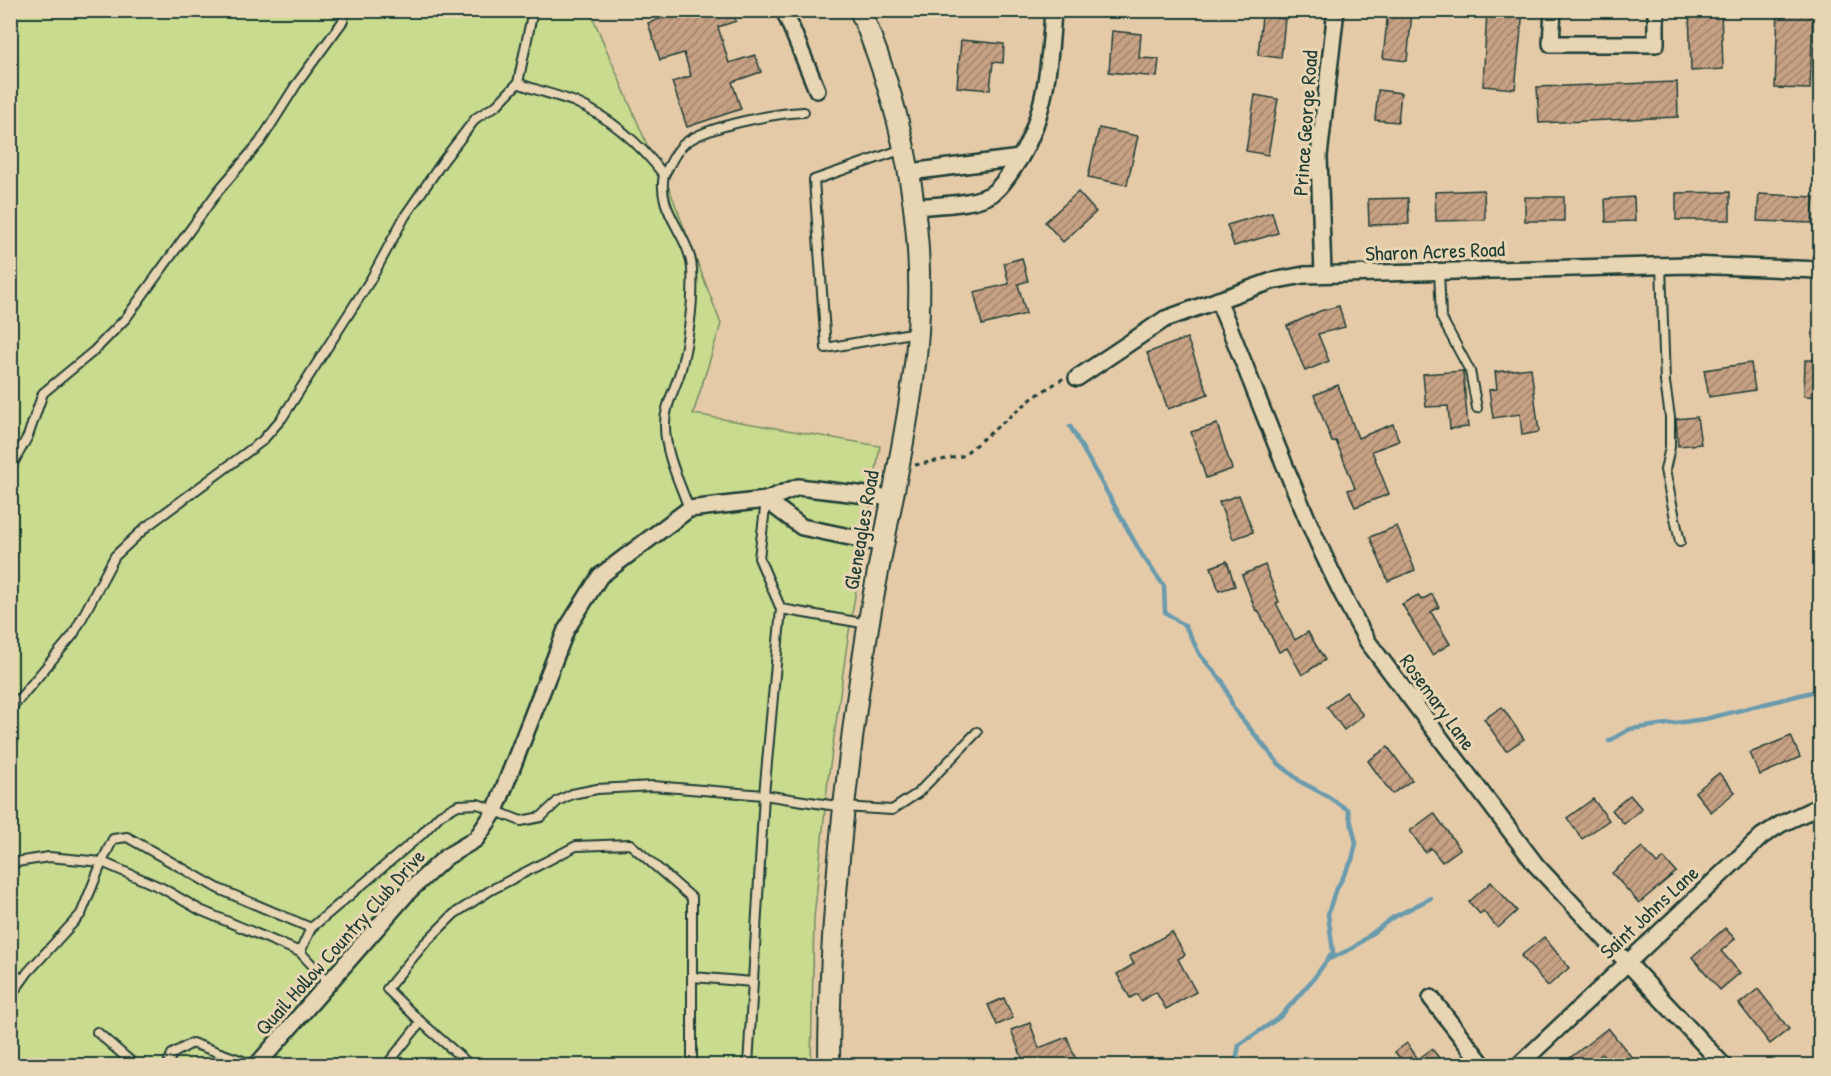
<svg xmlns="http://www.w3.org/2000/svg" width="1831" height="1076" viewBox="0 0 1831 1076" font-family="'Patrick Hand',sans-serif">
  <style>
    .green { fill: #c8db8f; stroke: #748c62; stroke-width: 1.5 }
    .lines { fill: none; stroke-linecap: round; stroke-linejoin: round }
    .stream { stroke: #6b9bad; stroke-width: 4.5 }
    .building { fill: url(#building-hatch); stroke: #1f3d34; stroke-width: 1.5 }
    .service-casing { stroke: #1f3d34; stroke-width: 12 }
    .minor-casing { stroke: #1f3d34; stroke-width: 20 }
    .tertiary-casing { stroke: #1f3d34; stroke-width: 24 }
    .path { stroke: #1f3d34; stroke-width: 3; stroke-dasharray: 4.5 4.5; stroke-linecap: butt }
    .service { stroke: #e8d5b3; stroke-width: 8 }
    .minor { stroke: #e8d5b3; stroke-width: 15 }
    .tertiary { stroke: #e8d5b3; stroke-width: 20 }
    .labels { text-anchor: middle; dominant-baseline: central; stroke-width: 6; stroke-linejoin: round; paint-order: stroke }
    .street-label { font-size: 21px; fill: #1f3d34; stroke: #e8d5b3 }
  </style>
  <defs>
    <pattern id="building-hatch" width="6" height="6" patternUnits="userSpaceOnUse" patternTransform="scale(1.5)"><rect width="6" height="6" fill="#c7a184"/><path d="M-1 1l2-2M0 6l6-6M5 7l2-2" fill="none" stroke="#a1846d"/></pattern>
  </defs>
  <rect width="100%" height="100%" fill="#e5caa8"/>
  <filter id="ink" filterUnits="userSpaceOnUse"><feTurbulence type="fractalNoise" baseFrequency=".0167" numOctaves="2"/><feDisplacementMap in="SourceGraphic" scale="12" xChannelSelector="R" yChannelSelector="G"/><feConvolveMatrix kernelMatrix="1 2 1 2 8 2 1 2 1" color-interpolation-filters="sRGB"/></filter>
  <g filter="url(#ink)">
    <polygon class="green" points="10,11 590,11 648,147 664,175 721,324 693,414 880,446 847,644 828,780 814,918 811,1065 11,1065"/>
    <g class="lines">
      <g class="stream">
        <polyline points="1070,426 1142,555 1164,586 1165,612 1186,627 1200,655 1223,682 1234,709 1278,763 1301,782 1329,797 1348,810 1356,843 1352,860 1334,894 1328,914 1333,952 1314,978 1280,1017 1239,1045 1235,1066"/>
        <polyline points="1609,741 1630,729 1705,719 1820,690"/>
        <polyline points="1327,960 1353,948 1392,918 1431,898"/>
      </g>
    </g>
    <g class="building">
      <polygon points="687,10 733,10 736,21 718,27 729,63 755,55 761,72 732,82 741,109 687,127 672,82 691,76 684,53 660,60 648,23"/>
      <polygon points="1487,10 1523,10 1515,89 1483,86"/>
      <polygon points="1689,10 1721,10 1723,69 1691,71"/>
      <polygon points="1778,10 1813,10 1810,89 1775,88"/>
      <polygon points="1388,11 1412,13 1407,61 1383,58"/>
      <polygon points="1262,16 1285,19 1281,58 1258,55"/>
      <polygon points="1112,31 1141,34 1139,58 1159,59 1157,77 1109,72"/>
      <polygon points="961,40 1004,44 1003,63 993,62 990,90 957,87"/>
      <polygon points="1677,82 1678,117 1539,123 1537,87"/>
      <polygon points="1378,90 1401,93 1398,122 1375,120"/>
      <polygon points="1255,95 1278,99 1268,155 1246,151"/>
      <polygon points="1099,128 1138,136 1127,185 1088,177"/>
      <polygon points="1484,190 1485,220 1436,221 1435,192"/>
      <polygon points="1078,192 1096,212 1063,242 1045,222"/>
      <polygon points="1730,192 1730,220 1676,220 1676,193"/>
      <polygon points="1759,194 1814,197 1812,223 1757,221"/>
      <rect x="1525" y="197" width="39" height="24"/>
      <polygon points="1634,197 1635,221 1606,222 1605,199"/>
      <polygon points="1408,198 1409,224 1369,225 1368,199"/>
      <polygon points="1272,212 1278,233 1234,246 1227,225"/>
      <polygon points="1022,258 1028,281 1018,284 1026,314 982,325 974,292 1009,284 1004,263"/>
      <polygon points="1339,306 1345,327 1318,334 1329,361 1305,371 1287,326 1320,311"/>
      <polygon points="1187,338 1208,394 1168,409 1147,353"/>
      <polygon points="1805,360 1821,360 1821,397 1804,396"/>
      <polygon points="1751,363 1755,390 1709,397 1704,370"/>
      <polygon points="1531,368 1539,432 1522,435 1520,414 1493,418 1489,390 1497,389 1495,372"/>
      <polygon points="1463,371 1468,427 1450,429 1448,406 1426,407 1423,374"/>
      <polygon points="1338,385 1358,438 1393,424 1399,441 1372,451 1389,494 1355,507 1348,490 1355,488 1336,441 1332,442 1314,395"/>
      <polygon points="1697,417 1701,444 1678,446 1676,419"/>
      <polygon points="1217,424 1232,469 1206,478 1191,432"/>
      <polygon points="1239,495 1253,532 1233,539 1219,502"/>
      <polygon points="1397,526 1415,570 1388,581 1370,537"/>
      <polygon points="1227,561 1235,586 1219,591 1211,567"/>
      <polygon points="1265,565 1279,602 1276,603 1295,640 1308,632 1325,660 1302,675 1287,648 1279,652 1258,610 1256,611 1242,575"/>
      <polygon points="1432,594 1439,607 1431,612 1450,644 1432,655 1402,604 1418,595 1421,600"/>
      <polygon points="1346,692 1363,715 1344,730 1327,707"/>
      <polygon points="1502,707 1524,739 1506,751 1484,719"/>
      <polygon points="1791,736 1800,757 1760,775 1750,753"/>
      <polygon points="1388,747 1412,780 1392,794 1368,761"/>
      <polygon points="1719,773 1735,792 1711,812 1695,792"/>
      <polygon points="1630,795 1642,809 1624,824 1612,810"/>
      <polygon points="1593,799 1609,820 1582,839 1567,818"/>
      <polygon points="1434,813 1460,849 1442,862 1431,848 1425,852 1410,831"/>
      <polygon points="1642,847 1657,864 1664,858 1676,872 1639,903 1612,873"/>
      <polygon points="1491,882 1517,911 1498,928 1483,911 1480,914 1469,902"/>
      <polygon points="1725,928 1735,939 1721,951 1740,973 1720,990 1692,957"/>
      <polygon points="1172,932 1185,955 1178,959 1196,992 1166,1009 1156,992 1141,1001 1137,994 1130,998 1117,974 1134,964 1129,956"/>
      <polygon points="1544,937 1569,968 1548,986 1521,956"/>
      <polygon points="1758,989 1789,1029 1770,1044 1739,1004"/>
      <polygon points="1004,998 1013,1018 997,1025 988,1005"/>
      <polygon points="1030,1023 1039,1048 1067,1037 1078,1065 1025,1065 1011,1030"/>
      <polygon points="1608,1028 1638,1065 1611,1065 1602,1054 1589,1065 1561,1065"/>
      <polygon points="1407,1043 1418,1059 1432,1049 1445,1065 1406,1065 1395,1052"/>
    </g>
    <g class="lines">
      <g class="service-casing">
        <g id="service">
          <polyline points="518,83 533,10"/>
          <polyline points="903,149 814,180 826,348 917,332"/>
          <path d="M664,175C670,165 675,151 684,144C705,126 777,113 804,112"/>
          <polyline points="1661,265 1665,382 1670,417 1670,447 1665,470 1680,542"/>
          <polyline points="1439,271 1441,317 1470,371 1477,408"/>
          <polyline points="10,469 28,436 43,393 95,350 126,318 219,190 260,142 296,85 343,21 345,10"/>
          <polyline points="781,609 868,624"/>
          <path d="M10,710L73,635L115,556L146,527L262,441L282,418L371,279L405,216L443,161L476,118L497,105L518,83C537,91 557,95 575,102C611,118 641,145 664,175C656,211 690,235 692,269C694,303 689,336 681,369C676,388 664,406 665,426C665,454 680,483 689,509"/>
          <polyline points="10,863 49,857 102,862 81,914 28,972 10,997"/>
          <polyline points="311,928 219,889 127,837 113,839 102,862 162,888 200,910 300,952 329,983"/>
          <polyline points="300,952 311,928 421,835 440,815 458,805 478,804 521,821 541,817 558,801 572,794 597,789 653,786 764,795 843,807 892,810 918,793 977,732"/>
          <polyline points="10,970 22,980"/>
          <polyline points="693,977 753,982"/>
          <polyline points="421,1022 471,1066"/>
          <polyline points="97,1032 136,1066"/>
          <polyline points="167,1066 172,1054 192,1043 257,1066"/>
          <polyline points="386,1066 421,1022 387,989 424,944 454,914 491,890 576,846 630,844 692,898 692,1066"/>
          <polyline points="748,1066 764,795 781,609 759,558 766,500"/>
        </g>
      </g>
      <g class="minor-casing">
        <g id="minor">
          <polyline points="784,10 817,90"/>
          <polyline points="1553,10 1551,44 1656,44 1656,10"/>
          <path d="M1020,158C1046,114 1050,61 1053,10"/>
          <path d="M910,172L1020,158C1012,170 1005,183 994,192C979,205 934,205 914,207"/>
          <polyline points="1323,274 1319,156 1336,10"/>
          <path d="M1218,300C1265,412 1308,537 1368,642L1536,865L1724,1066"/>
          <polyline points="1077,378 1165,319 1272,281 1304,275 1689,265 1820,270"/>
          <polyline points="883,544 802,527 766,500 798,487 892,498"/>
          <polyline points="1431,998 1484,1066"/>
          <polyline points="257,1065 409,891 446,857 476,839 495,811 566,630 600,576 689,509 766,500"/>
          <polyline points="1518,1066 1762,836 1781,824 1820,806"/>
        </g>
      </g>
      <g class="tertiary-casing">
        <path id="tertiary" d="M829,1066C829,918 845,773 868,627C882,542 903,458 914,373C930,249 909,125 860,10"/>
      </g>
      <g class="path">
        <polyline points="915,465 962,456 1034,397 1064,378"/>
        <polyline points="862,524 864,510"/>
      </g>
      <use href="#service" class="service"/>
      <use href="#minor" class="minor"/>
      <use href="#tertiary" class="tertiary"/>
    </g>
  </g>
  <g class="labels">
    <g class="street-label">
      <text transform="translate(1305 123) rotate(-86)">Prince George Road</text>
      <text transform="translate(1435 251) rotate(-2)">Sharon Acres Road</text>
      <text transform="translate(861 530) rotate(-80)">Gleneagles Road</text>
      <text transform="translate(1438 702) rotate(54)">Rosemary Lane</text>
      <text transform="translate(1649 912) rotate(-43)">Saint Johns Lane</text>
      <text transform="translate(340 942) rotate(-48)">Quail Hollow Country Club Drive</text>
    </g>
  </g>
  <rect width="1831" height="1076" fill="none" stroke="#e8d5b3" stroke-width="36"/>
  <rect x="18" y="18" width="1795" height="1040" fill="none" stroke="#1f3d34" stroke-width="2" filter="url(#ink)"/>
</svg>
